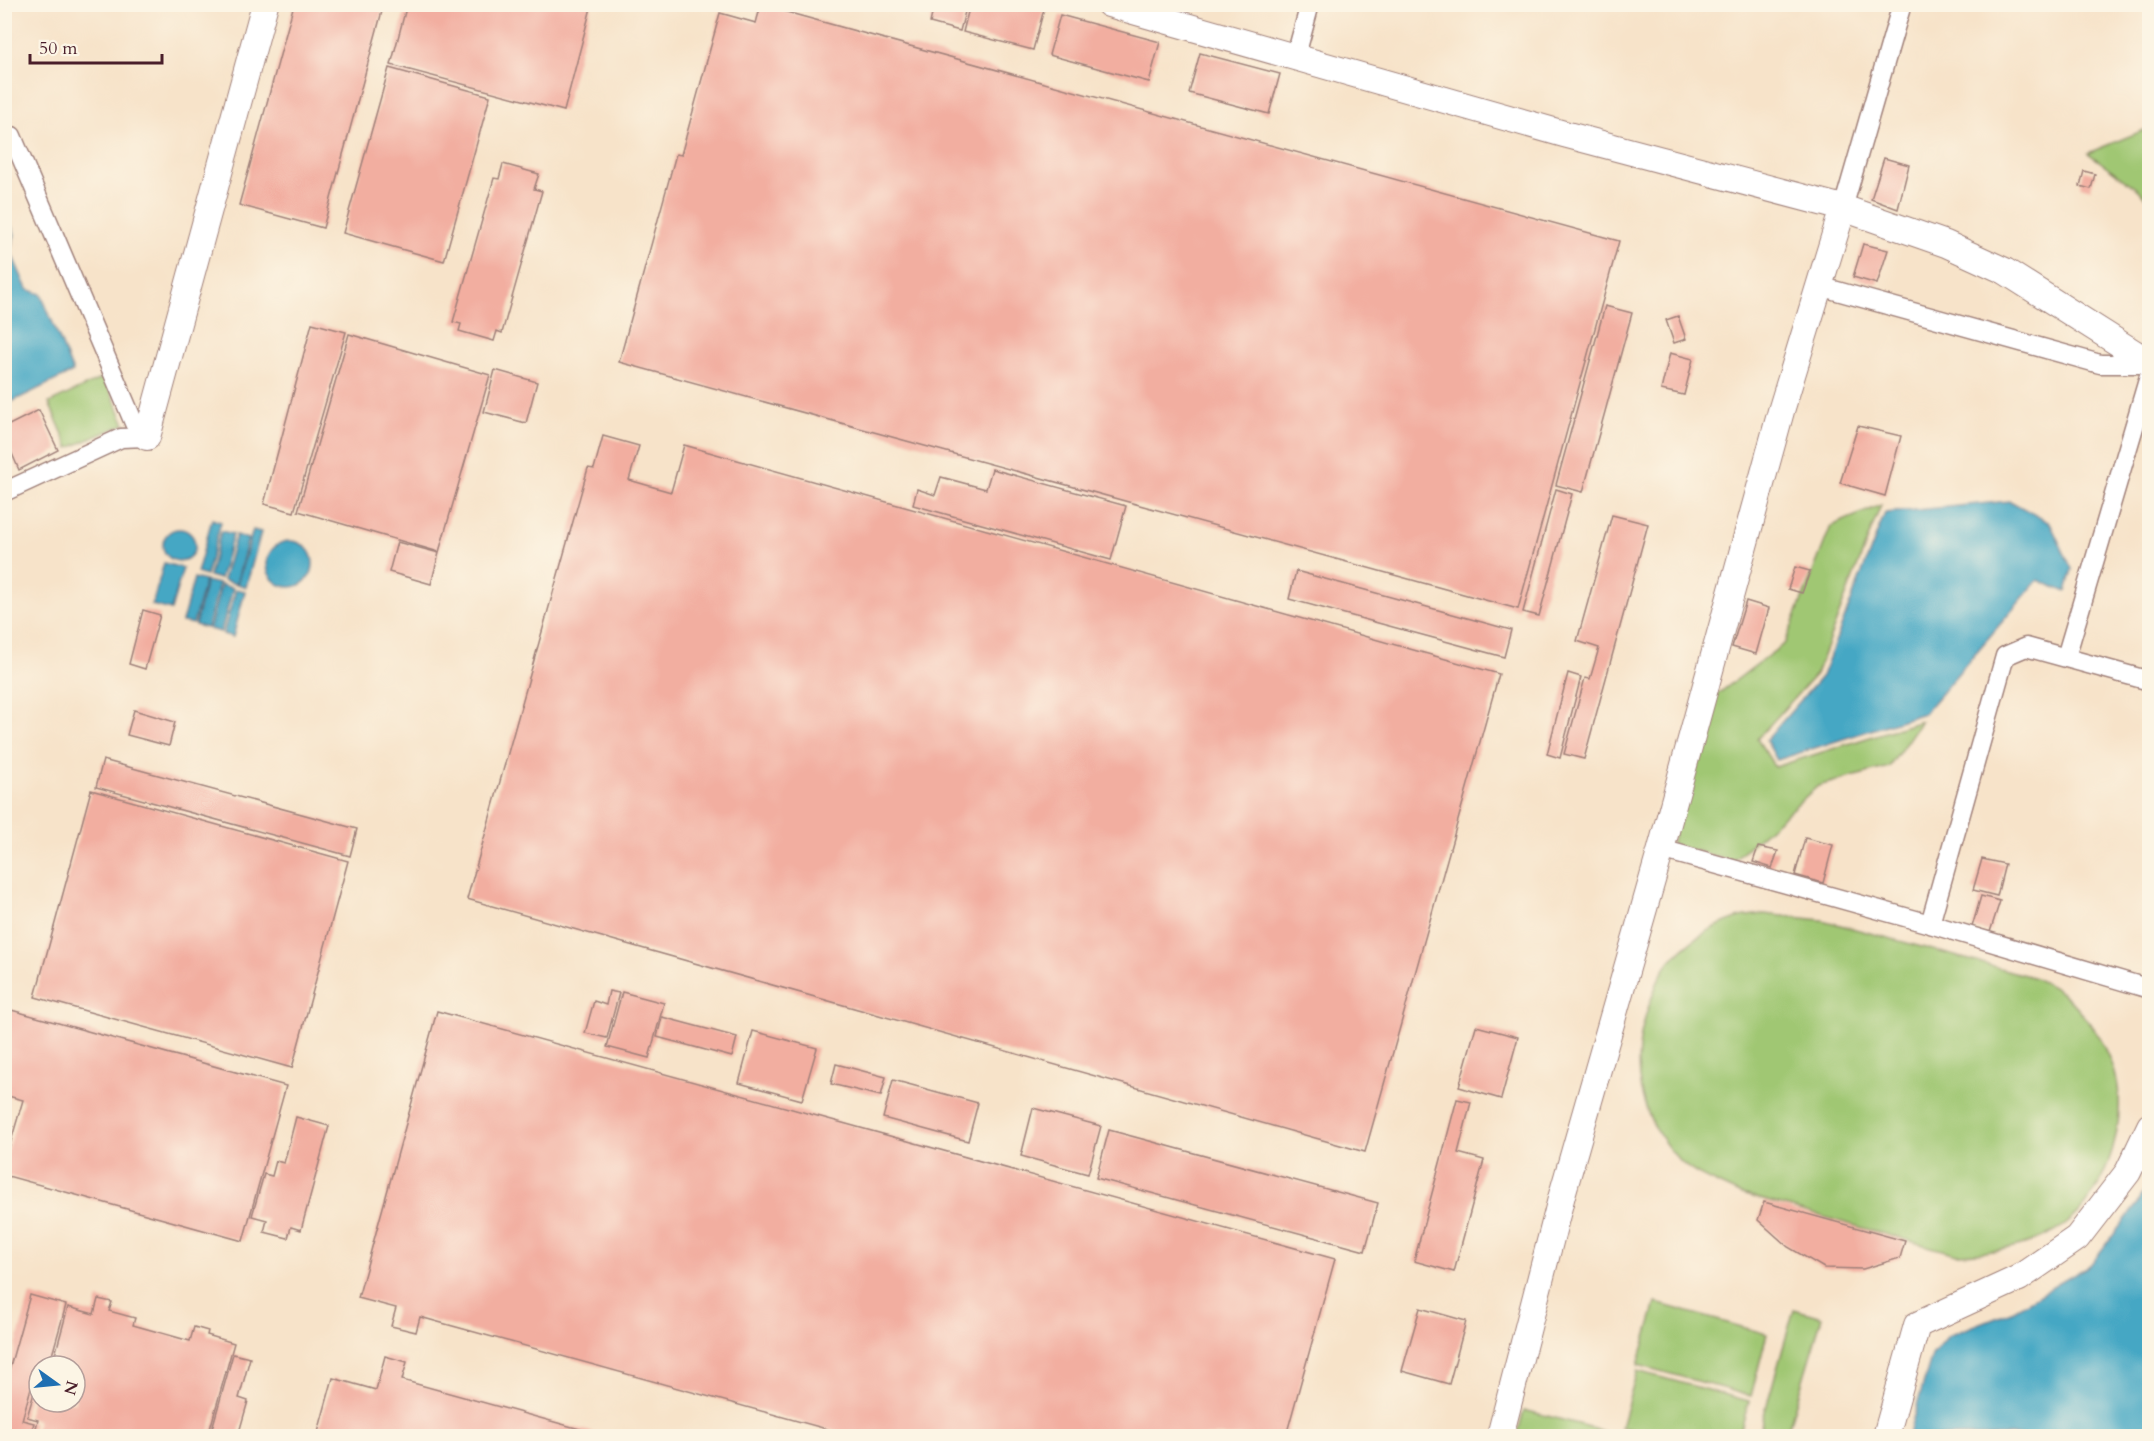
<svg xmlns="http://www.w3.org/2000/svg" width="2154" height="1441" viewBox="0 0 2154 1441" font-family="Cardo,serif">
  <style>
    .green { fill: #a0c773; stroke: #75734f; stroke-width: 1.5 }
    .water { fill: #44a7c4; stroke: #476378; stroke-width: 1.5 }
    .building { fill: #f2aea0 }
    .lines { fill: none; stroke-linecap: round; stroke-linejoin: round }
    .street-casing { stroke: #a0817a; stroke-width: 21 }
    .secondary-casing { stroke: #a0817a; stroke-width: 28 }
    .street { stroke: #fff; stroke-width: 18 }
    .secondary { stroke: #fff; stroke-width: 26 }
  </style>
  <rect width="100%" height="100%" fill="#fcf5e5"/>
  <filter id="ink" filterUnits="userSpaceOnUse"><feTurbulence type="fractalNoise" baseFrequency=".0167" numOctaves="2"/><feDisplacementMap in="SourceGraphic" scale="12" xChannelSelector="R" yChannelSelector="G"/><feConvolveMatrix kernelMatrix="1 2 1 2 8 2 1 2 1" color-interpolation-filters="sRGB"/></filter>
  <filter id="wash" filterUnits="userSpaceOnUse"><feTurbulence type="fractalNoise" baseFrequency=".008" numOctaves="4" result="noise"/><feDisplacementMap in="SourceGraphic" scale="24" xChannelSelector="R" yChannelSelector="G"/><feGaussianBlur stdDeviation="1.35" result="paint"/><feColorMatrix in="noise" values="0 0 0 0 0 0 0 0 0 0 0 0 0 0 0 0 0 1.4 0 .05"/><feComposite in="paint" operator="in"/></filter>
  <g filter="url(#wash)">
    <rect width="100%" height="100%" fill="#f7e3c9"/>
    <g class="green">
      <polygon points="2149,128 2149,202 2139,190 2088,153"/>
      <polygon points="104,377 125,424 69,448 49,403"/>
      <polygon points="1881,505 1816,674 1757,739 1775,767 1921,721 1889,767 1818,786 1732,861 1671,844 1714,697 1785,643 1831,526"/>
      <path d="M1764,914L1822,920L2036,978C2044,983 2053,986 2060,992C2071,999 2080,1011 2088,1021C2124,1067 2127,1113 2107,1166C2099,1187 2083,1212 2065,1225C2033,1247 1994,1253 1956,1254L1735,1192C1717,1183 1693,1175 1679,1160C1635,1113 1628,1059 1651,1000C1655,988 1661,972 1669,963C1685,943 1712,926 1737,918C1745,915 1755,915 1764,914Z"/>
      <polygon points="1656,1303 1767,1334 1751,1396 1638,1365"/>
      <polygon points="1794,1309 1822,1317 1786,1436 1758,1436"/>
      <polygon points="1637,1371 1749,1401 1739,1436 1656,1436 1621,1427"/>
      <polygon points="1524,1410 1590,1427 1612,1436 1517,1436"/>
    </g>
    <g class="water">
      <polygon points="4,209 15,235 10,250 27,289 41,294 73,372 5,405"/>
      <polygon points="2010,501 2050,523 2072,569 2066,592 2038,580 1924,713 1777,760 1766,740 1822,676 1885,513"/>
      <polygon points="212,519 221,522 206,576 197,573"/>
      <circle cx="179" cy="545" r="16"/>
      <polygon points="253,530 261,532 246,587 237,584"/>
      <polygon points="221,531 233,534 220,579 209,576"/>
      <polygon points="236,535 248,539 236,584 223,580"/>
      <circle cx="290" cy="564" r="23"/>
      <polygon points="164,563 183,568 171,610 152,605"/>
      <polygon points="194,578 205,581 193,624 182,622"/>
      <polygon points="206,581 219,584 207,628 195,625"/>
      <polygon points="221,585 233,588 221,632 209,629"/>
      <polygon points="236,589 245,591 233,637 223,634"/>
      <polygon points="2149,1180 2149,1436 1908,1436 1932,1355 1948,1336 2014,1310 2090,1265 2139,1202"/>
    </g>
    <g id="blocks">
      <g class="building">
        <polygon points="294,4 384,4 323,228 239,205"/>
        <polygon points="407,4 592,4 564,111 391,65"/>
        <polygon points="967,4 960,31 930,23 934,6 929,4"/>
        <polygon points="970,4 1028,4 1044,9 1033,50 963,32"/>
        <polygon points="761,5 1619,241 1518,609 619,362 676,154 681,155 720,13 756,23"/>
        <polygon points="1060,15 1160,42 1149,82 1049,55"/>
        <polygon points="1200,53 1280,74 1269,114 1189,93"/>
        <polygon points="389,68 490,96 444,261 343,233"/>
        <polygon points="1884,158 1909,165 1898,209 1871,199"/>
        <polygon points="503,164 539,174 534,189 542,191 502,333 497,331 494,341 459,331 461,324 453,322 494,178 499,179"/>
        <polygon points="2084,171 2095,174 2091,189 2080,186"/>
        <polygon points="1863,244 1888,250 1877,284 1853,277"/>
        <polygon points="1605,306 1632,313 1583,492 1556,485"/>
        <polygon points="1678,316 1686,339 1674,343 1666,320"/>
        <polygon points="312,323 346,332 294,512 264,504"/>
        <polygon points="349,334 490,375 439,552 298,511"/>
        <polygon points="1670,353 1693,359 1684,395 1661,390"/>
        <polygon points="495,370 537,382 526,423 484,412"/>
        <polygon points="39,410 58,450 19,470 5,437 5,427"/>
        <polygon points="1858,426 1901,436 1885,496 1840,483"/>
        <polygon points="603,436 639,446 629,480 671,492 684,445 1499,674 1365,1152 467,899 588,468 594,469"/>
        <polygon points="992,469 1126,506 1111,560 913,505 917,489 935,495 941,477 986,489"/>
        <polygon points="1556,489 1572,494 1539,616 1523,612"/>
        <polygon points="1612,515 1648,524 1584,759 1564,754 1585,678 1590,679 1599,648 1577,641"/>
        <polygon points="397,542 439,553 431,584 389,572"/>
        <polygon points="1795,567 1810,571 1802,593 1788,589"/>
        <polygon points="1296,571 1511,630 1504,657 1289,599"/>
        <polygon points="1746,601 1769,608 1756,654 1732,647"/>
        <polygon points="143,610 160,615 145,669 129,664"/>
        <polygon points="1568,673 1581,677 1560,758 1547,754"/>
        <polygon points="134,710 175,722 169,746 127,735"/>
        <polygon points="103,760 357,829 350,856 96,787"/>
        <polygon points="91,790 348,861 292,1068 35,997"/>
        <polygon points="1805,838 1833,845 1823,883 1795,875"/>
        <polygon points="1758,847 1778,851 1772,868 1753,862"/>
        <polygon points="1982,859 2005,864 1997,896 1973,890"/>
        <polygon points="1981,896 2000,901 1990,932 1972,927"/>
        <polygon points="609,991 619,993 607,1038 585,1033 594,1001 606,1005"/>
        <polygon points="622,992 664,1003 649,1058 607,1047"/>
        <polygon points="4,1008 286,1086 243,1241 4,1175 4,1165 23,1100 4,1095"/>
        <polygon points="437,1011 1335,1259 1286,1436 852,1436 420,1317 416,1332 391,1326 396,1308 358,1298"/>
        <polygon points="662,1017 737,1037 732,1057 657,1037"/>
        <polygon points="1476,1026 1518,1037 1501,1099 1459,1087"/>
        <polygon points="753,1031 817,1048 802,1100 739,1083"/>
        <polygon points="836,1064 886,1077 881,1096 831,1084"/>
        <polygon points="893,1080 978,1103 968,1141 883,1118"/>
        <polygon points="1457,1099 1471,1102 1458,1153 1484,1160 1454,1272 1414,1261"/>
        <polygon points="1033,1108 1101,1126 1088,1174 1021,1156"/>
        <polygon points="296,1117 329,1126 301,1230 291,1227 288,1238 264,1232 267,1220 252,1216 264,1174 272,1176 276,1161 284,1163"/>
        <polygon points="1109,1130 1378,1203 1365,1251 1096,1178"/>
        <polygon points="1764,1202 1905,1241 1900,1258 1863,1269 1824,1268 1788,1247 1758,1220"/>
        <polygon points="30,1295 66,1305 49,1366 39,1366 39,1390 31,1388 22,1420 34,1423 30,1436 4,1436 4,1388"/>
        <polygon points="98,1299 112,1302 109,1311 135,1318 133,1325 190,1341 194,1327 208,1331 207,1335 234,1343 208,1436 34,1436 38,1420 27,1417 34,1393 39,1394 39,1402 75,1402 75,1366 52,1366 68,1307 94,1314"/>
        <polygon points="1420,1308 1466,1321 1449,1384 1402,1371"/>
        <polygon points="233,1354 250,1358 239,1398 248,1401 238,1436 210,1436"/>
        <polygon points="385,1356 407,1362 402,1380 605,1436 317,1436 333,1378 376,1390"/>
      </g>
    </g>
  </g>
  <g filter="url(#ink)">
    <use href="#blocks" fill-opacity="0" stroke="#a0817a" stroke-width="1.5"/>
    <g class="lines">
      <g class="street-casing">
        <g id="street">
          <polyline points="1295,59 1310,4"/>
          <polyline points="4,134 12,136 134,423 147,437"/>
          <polyline points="1843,208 1902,4"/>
          <polyline points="1819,286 2100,364 2150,364"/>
          <polyline points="4,492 121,438 147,437"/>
          <polyline points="2066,657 2150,373"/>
          <polyline points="1661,849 1930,924 2150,989"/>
          <polyline points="1930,924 2005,656 2026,647 2150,681"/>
        </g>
      </g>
      <g class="secondary-casing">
        <g id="secondary">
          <polyline points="1109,4 1564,134 1843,208 1946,244 2005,271 2150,363"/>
          <polyline points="147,437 265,4"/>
          <polyline points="1500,1436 1562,1195 1661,849 1781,411 1843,208"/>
          <polyline points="1886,1436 1917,1325 2019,1278 2077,1238 2128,1172 2150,1126"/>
        </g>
      </g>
      <use href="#street" class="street"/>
      <use href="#secondary" class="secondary"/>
    </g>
  </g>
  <rect width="2154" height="1441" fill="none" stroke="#fcf5e5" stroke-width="24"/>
  <g transform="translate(57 1384) rotate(105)"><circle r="28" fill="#fcf5e5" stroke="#b59f9b" stroke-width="1.5"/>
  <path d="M0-4.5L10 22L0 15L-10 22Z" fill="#1f6fb2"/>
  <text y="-9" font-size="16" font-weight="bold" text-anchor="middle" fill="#4a1f2b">N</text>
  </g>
  <path d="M30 54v9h132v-9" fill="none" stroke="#4a1f2b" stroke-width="3"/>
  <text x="39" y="54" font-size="18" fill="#4a1f2b" stroke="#fcf5e5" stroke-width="4.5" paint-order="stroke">50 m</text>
</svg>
